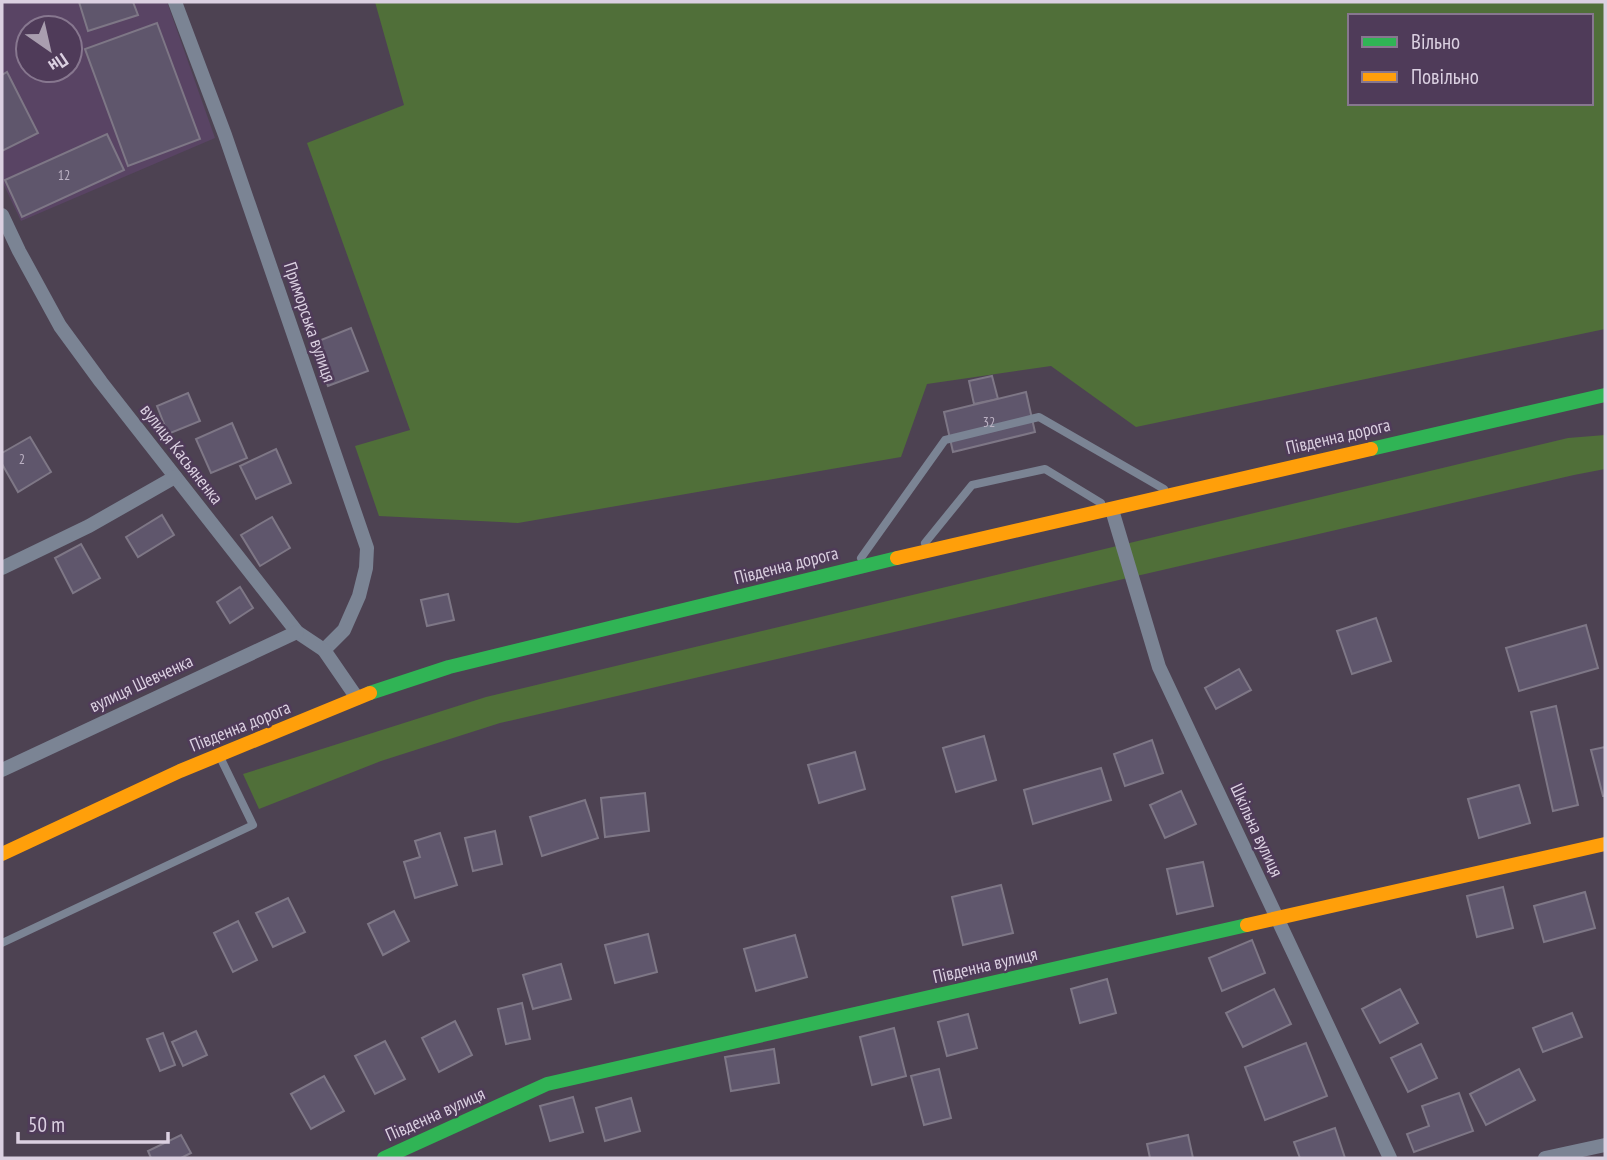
<svg xmlns="http://www.w3.org/2000/svg" width="1607" height="1160" viewBox="0 0 1607 1160" font-family="'PT Sans Narrow',sans-serif">
  <style>
    .built { fill: #594464; fill-rule: evenodd }
    .green { fill: #506f39; fill-rule: evenodd }
    .building { fill: #5f566c; stroke: #7e7786; stroke-width: 2 }
    .lines { fill: none; stroke-linecap: round; stroke-linejoin: round }
    .lane { stroke: #7b8494; stroke-width: 8 }
    .street { stroke: #7b8494; stroke-width: 14 }
    .fast { stroke: #30b455; stroke-width: 14 }
    .slow { stroke: #ff9f0a; stroke-width: 14 }
    .labels { text-anchor: middle; dominant-baseline: central; stroke-width: 5; stroke-linejoin: round; paint-order: stroke }
    .number-label { font-size: 14px; fill: #bcb2c4 }
    .street-label { font-size: 18px; fill: #dbd0e1; stroke: #4f3b59 }
  </style>
  <rect width="100%" height="100%" fill="#4d4252"/>
  <path class="built" d="M2,2H167L215,138L21,221L2,181ZM28,28H70V70H28Z"/>
  <g class="green">
    <path d="M375,2H1605V329L1136,427L1051,366L927,384L901,457L518,523L379,516L355,446L410,430L307,143L404,105ZM1350,16H1591V103H1350Z"/>
    <polygon points="1605,435 1605,469 1574,475 500,723 381,761 259,809 243,774 486,697 1568,438"/>
  </g>
  <g class="building">
    <polygon points="79,2 133,2 138,15 88,31"/>
    <polygon points="157,23 200,139 128,166 85,49"/>
    <polygon points="7,72 38,133 2,151 2,75"/>
    <polygon points="107,134 124,170 22,217 5,180"/>
    <polygon points="351,328 368,371 328,386 311,344"/>
    <polygon points="992,376 998,399 974,404 969,381"/>
    <polygon points="1026,392 1035,432 953,452 944,412"/>
    <polygon points="188,393 200,421 168,434 157,406"/>
    <polygon points="232,423 247,458 211,473 196,439"/>
    <polygon points="30,437 51,472 18,492 2,464 2,453"/>
    <polygon points="276,449 291,483 256,499 240,466"/>
    <polygon points="162,515 174,535 138,557 126,537"/>
    <polygon points="272,517 290,548 260,566 241,535"/>
    <polygon points="81,544 100,578 73,593 55,558"/>
    <polygon points="240,587 253,608 230,623 217,602"/>
    <polygon points="448,594 454,620 427,626 421,600"/>
    <polygon points="1376,618 1391,661 1352,674 1337,631"/>
    <polygon points="1586,625 1598,668 1519,691 1506,648"/>
    <polygon points="1239,669 1251,690 1216,709 1205,688"/>
    <polygon points="1556,706 1578,805 1553,811 1531,712"/>
    <polygon points="984,736 996,780 956,792 943,748"/>
    <polygon points="1152,740 1163,773 1125,786 1114,754"/>
    <polygon points="1605,747 1605,796 1603,796 1591,750"/>
    <polygon points="855,752 865,789 819,803 808,765"/>
    <polygon points="1101,768 1111,800 1033,824 1024,790"/>
    <polygon points="1519,785 1530,823 1479,838 1468,799"/>
    <polygon points="1181,791 1196,824 1165,838 1150,805"/>
    <polygon points="645,793 649,831 605,837 601,798"/>
    <polygon points="585,800 598,838 542,856 530,817"/>
    <polygon points="495,831 502,864 473,871 465,838"/>
    <polygon points="440,833 457,885 415,898 404,862 420,857 415,841"/>
    <polygon points="1203,862 1213,906 1177,914 1167,869"/>
    <polygon points="1001,885 1013,933 963,945 952,897"/>
    <polygon points="1503,887 1513,928 1477,937 1467,896"/>
    <polygon points="1585,892 1595,928 1544,942 1534,906"/>
    <polygon points="288,898 305,932 273,947 256,913"/>
    <polygon points="394,911 409,941 383,955 368,924"/>
    <polygon points="238,921 257,960 233,972 214,933"/>
    <polygon points="648,934 657,972 615,983 605,945"/>
    <polygon points="795,935 807,977 756,991 744,949"/>
    <polygon points="1252,940 1265,973 1222,991 1209,958"/>
    <polygon points="561,964 571,999 533,1009 523,975"/>
    <polygon points="1107,979 1116,1013 1080,1023 1071,989"/>
    <polygon points="1274,989 1291,1024 1243,1047 1226,1013"/>
    <polygon points="1400,989 1418,1023 1380,1043 1362,1009"/>
    <polygon points="522,1003 530,1039 506,1044 498,1009"/>
    <polygon points="1572,1013 1582,1037 1543,1052 1533,1028"/>
    <polygon points="968,1014 977,1048 947,1056 938,1022"/>
    <polygon points="455,1021 472,1055 439,1072 422,1038"/>
    <polygon points="894,1028 906,1076 872,1085 860,1037"/>
    <polygon points="196,1031 207,1055 183,1066 172,1042"/>
    <polygon points="163,1033 175,1065 160,1071 147,1039"/>
    <polygon points="385,1041 405,1079 375,1094 355,1056"/>
    <polygon points="1306,1043 1327,1096 1265,1120 1245,1067"/>
    <polygon points="1421,1044 1437,1078 1408,1092 1391,1058"/>
    <polygon points="774,1049 779,1083 731,1091 725,1057"/>
    <polygon points="939,1069 951,1118 924,1125 911,1076"/>
    <polygon points="1519,1069 1535,1100 1486,1125 1470,1094"/>
    <polygon points="324,1076 344,1111 311,1129 291,1094"/>
    <polygon points="1459,1093 1473,1131 1414,1152 1407,1134 1429,1126 1422,1106"/>
    <polygon points="573,1097 583,1132 550,1141 540,1106"/>
    <polygon points="631,1098 640,1131 605,1141 596,1108"/>
    <polygon points="1335,1128 1345,1158 1300,1158 1294,1142"/>
    <polygon points="181,1135 191,1153 181,1158 151,1158 148,1151"/>
    <polygon points="1188,1135 1193,1158 1150,1158 1147,1144"/>
  </g>
  <g class="lines">
    <g class="lane">
      <polyline points="925,543 972,485 1045,469 1101,503"/>
      <polyline points="861,558 945,440 1039,417 1164,489"/>
      <polyline points="2,943 253,825 221,759"/>
    </g>
    <g class="street">
      <polyline points="175,2 225,135 367,548 366,568 359,596 344,630 324,650"/>
      <polyline points="2,215 19,251 60,326 101,382 297,632 324,650 357,698"/>
      <polyline points="1112,510 1159,667 1390,1158"/>
      <polyline points="2,568 89,526 175,477"/>
      <polyline points="2,770 297,632"/>
      <polyline points="1545,1158 1605,1145"/>
    </g>
    <g class="fast">
      <polyline points="1371,449 1605,395"/>
      <polyline points="370,693 449,667 897,558"/>
      <polyline points="384,1158 547,1084 1247,925"/>
    </g>
    <g class="slow">
      <polyline points="897,558 1371,449"/>
      <polyline points="2,854 180,771 370,693"/>
      <polyline points="1247,925 1605,844"/>
    </g>
  </g>
  <g class="labels">
    <g class="number-label">
      <text x="64" y="175">12</text>
      <text x="989" y="422">32</text>
      <text x="22" y="459">2</text>
    </g>
    <g class="street-label">
      <text transform="translate(310 322) rotate(71)">Приморська вулиця</text>
      <text transform="translate(1338 436) rotate(-13)">Південна дорога</text>
      <text transform="translate(182 454) rotate(52)">вулиця Касьяненка</text>
      <text transform="translate(786 565) rotate(-14)">Південна дорога</text>
      <text transform="translate(141 683) rotate(-25)">вулиця Шевченка</text>
      <text transform="translate(240 726) rotate(-22)">Південна дорога</text>
      <text transform="translate(1257 830) rotate(65)">Шкільна вулиця</text>
      <text transform="translate(985 965) rotate(-13)">Південна вулиця</text>
      <text transform="translate(435 1114) rotate(-24)">Південна вулиця</text>
    </g>
  </g>
  <rect width="1607" height="1160" fill="none" stroke="#dbd0e1" stroke-width="7"/>
  <rect x="1348" y="14" width="245" height="91" fill="#4f3b59" stroke="#87778f" stroke-width="2"/>
  <rect x="1362" y="37" width="35" height="10" fill="#30b455" stroke="#87778f" stroke-width="2"/>
  <text x="1411" y="49" font-size="21" fill="#dbd0e1">Вільно</text>
  <rect x="1362" y="72" width="35" height="10" fill="#ff9f0a" stroke="#87778f" stroke-width="2"/>
  <text x="1411" y="84" font-size="21" fill="#dbd0e1">Повільно</text>
  <g transform="translate(49 49) rotate(146)"><circle r="33" fill="#4f3b59" stroke="#87778f" stroke-width="2"/>
  <path d="M0-5L12 26L0 18L-12 26Z" fill="#a99eaf"/>
  <text y="-10" font-size="19" font-weight="bold" text-anchor="middle" fill="#dbd0e1">Пн</text>
  </g>
  <path d="M18 1132v10h150v-10" fill="none" stroke="#dbd0e1" stroke-width="3.5"/>
  <text x="28" y="1132" font-size="21" fill="#dbd0e1" stroke="#4f3b59" stroke-width="5" paint-order="stroke">50 m</text>
</svg>
